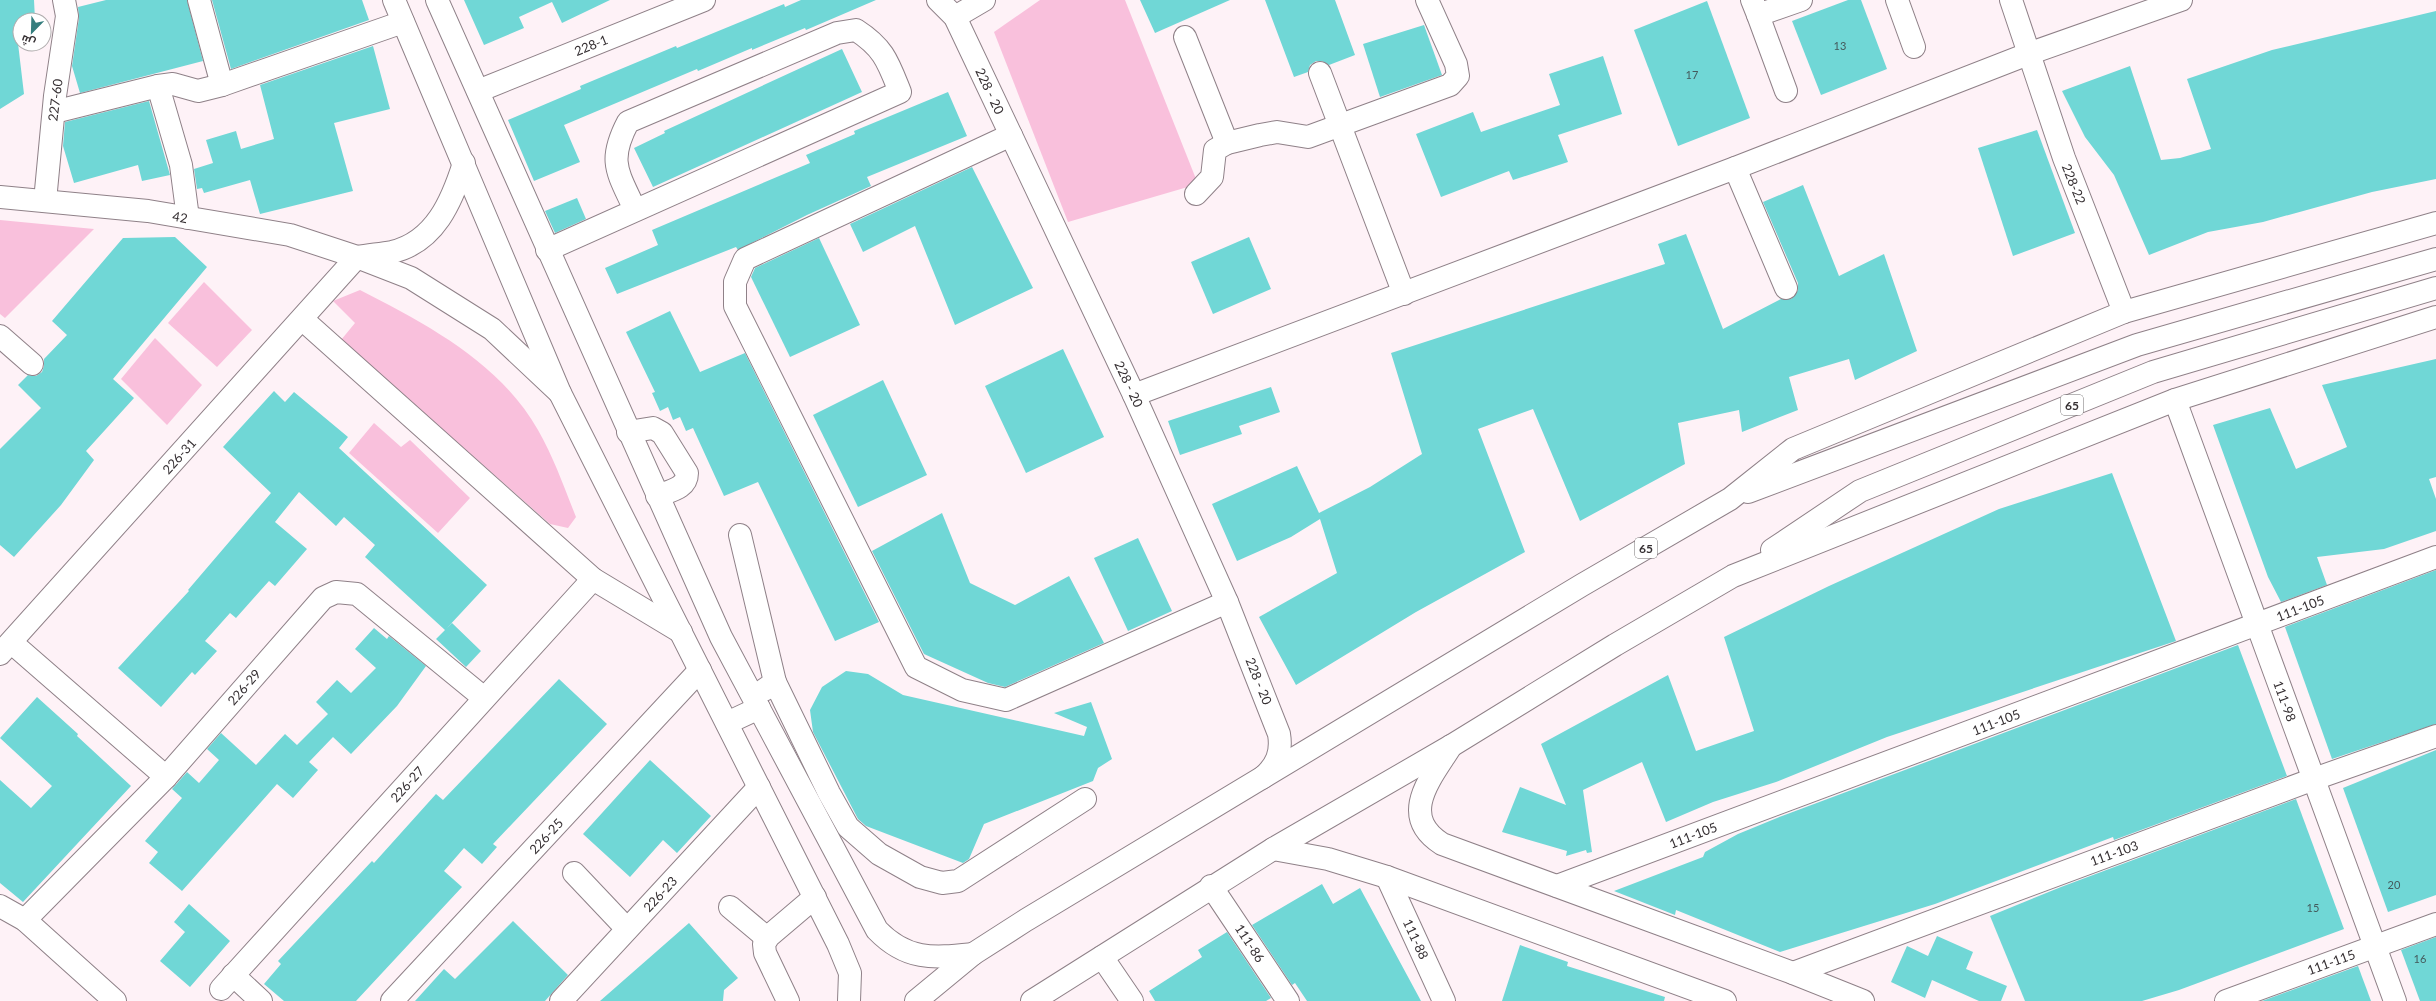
<svg xmlns="http://www.w3.org/2000/svg" width="2436" height="1001" viewBox="0 0 2436 1001" font-family="Lato,Cairo,sans-serif">
  <style>
    .green { fill: #f9c0dc }
    .building { fill: #70d7d6 }
    .lines { fill: none; stroke-linecap: round; stroke-linejoin: round }
    .minor-casing { stroke: #8f8188; stroke-width: 24 }
    .major-casing { stroke: #8f8188; stroke-width: 24 }
    .highway-casing { stroke: #8f8188; stroke-width: 24 }
    .minor { stroke: #fff; stroke-width: 22 }
    .major { stroke: #fff; stroke-width: 22 }
    .highway { stroke: #fff; stroke-width: 22 }
    .labels { text-anchor: middle; dominant-baseline: central; stroke-width: 3.5; stroke-linejoin: round; paint-order: stroke }
    .number-label { font-size: 11px; fill: #445a5c }
    .shield { fill: #fff; stroke: #726e70; stroke-width: 1 }
    .shield-label { font-size: 12px; font-weight: bold; fill: #363033 }
    .street-label { font-size: 13px; fill: #363033; stroke: #fff }
  </style>
  <rect width="100%" height="100%" fill="#fef2f7"/>
  <g class="green">
    <polygon points="1040,0 1125,0 1198,184 1068,222 994,32"/>
    <polygon points="0,220 94,229 5,318 0,314"/>
    <polygon points="204,282 252,330 217,367 168,323"/>
    <path d="M360,290C428,325 499,362 538,430C554,458 564,487 576,517L568,528L550,524L341,340L355,323L333,301Z"/>
    <polygon points="155,338 202,385 167,425 121,379"/>
    <polygon points="374,423 401,447 410,440 470,498 438,533 349,453"/>
  </g>
  <g class="building">
    <polygon points="0,0 34,0 35,20 20,20 20,33 17,35 24,94 0,109"/>
    <polygon points="106,0 187,0 203,61 80,93 72,66 79,18 78,7"/>
    <polygon points="212,0 362,0 369,20 231,69"/>
    <polygon points="464,0 610,0 562,23 552,2 519,17 524,28 484,45"/>
    <polygon points="801,0 876,0 806,30 805,28 752,50 752,48 698,71 697,69 564,125 580,162 534,181 508,120 581,89 580,86 676,46 677,48 784,4 785,7"/>
    <polygon points="1140,0 1230,0 1155,33"/>
    <polygon points="1265,0 1335,0 1355,55 1329,65 1322,61 1316,61 1310,65 1308,72 1294,77"/>
    <polygon points="1848,0 1861,0 1887,69 1821,95 1792,21"/>
    <polygon points="1707,1 1750,118 1678,146 1634,30"/>
    <polygon points="2436,11 2436,179 2372,192 2263,222 2208,232 2149,255 2114,175 2085,137 2062,91 2130,66 2161,160 2180,158 2211,149 2187,79 2272,50"/>
    <polygon points="1424,25 1442,75 1380,97 1363,44"/>
    <polygon points="373,46 390,109 334,123 353,191 260,214 250,180 204,193 202,188 197,189 194,169 213,163 206,140 236,131 241,149 274,139 260,85"/>
    <polygon points="842,49 862,92 653,187 634,148 665,133 664,131"/>
    <polygon points="1603,56 1622,114 1558,135 1568,162 1513,180 1509,171 1441,197 1416,134 1473,112 1481,132 1560,105 1549,74"/>
    <polygon points="948,92 967,136 867,177 871,186 807,215 738,250 736,247 617,294 605,268 658,245 652,230 810,163 806,155 855,134 854,131"/>
    <polygon points="149,101 170,175 142,181 138,165 74,183 63,146 65,122"/>
    <polygon points="2037,130 2075,233 2013,256 1978,148"/>
    <polygon points="972,167 1033,288 955,325 915,226 863,252 850,224"/>
    <polygon points="1803,185 1839,276 1884,254 1917,351 1855,380 1849,359 1789,377 1798,410 1742,432 1739,410 1678,423 1685,464 1580,521 1533,409 1478,429 1525,552 1416,612 1296,685 1259,617 1337,573 1320,519 1291,537 1237,561 1212,504 1297,466 1319,513 1370,487 1422,454 1391,353 1665,264 1658,244 1686,234 1723,329 1781,299 1791,299 1798,290 1798,283 1763,202"/>
    <polygon points="577,198 586,219 555,233 545,211"/>
    <polygon points="175,237 207,267 113,379 134,398 86,451 94,460 61,505 14,557 0,545 0,449 41,408 18,385 28,375 36,376 42,372 44,366 44,359 67,335 52,321 123,238"/>
    <polygon points="1249,237 1271,289 1213,314 1191,262"/>
    <polygon points="819,238 860,325 790,357 751,277 755,268"/>
    <polygon points="670,311 700,372 745,353 879,622 835,641 758,482 724,496 693,428 686,431 680,417 673,420 668,407 660,411 652,393 655,392 626,332"/>
    <polygon points="1063,349 1104,437 1026,473 985,386"/>
    <polygon points="2436,359 2436,477 2429,479 2436,499 2436,531 2384,549 2317,557 2327,585 2281,602 2268,577 2213,425 2270,408 2296,469 2347,447 2322,385"/>
    <polygon points="883,380 927,475 858,507 813,415"/>
    <polygon points="1271,387 1280,412 1239,426 1242,434 1180,455 1168,421"/>
    <polygon points="274,391 285,402 294,392 348,437 339,448 487,585 447,628 452,623 481,651 466,667 436,639 445,630 365,557 375,545 344,517 336,526 299,492 275,522 307,549 275,586 269,581 236,618 230,613 205,641 217,651 195,675 192,672 161,707 118,668 189,591 188,590 271,493 223,447"/>
    <polygon points="2112,473 2176,641 1887,737 1776,782 1713,802 1666,822 1642,762 1583,790 1592,852 1587,853 1586,850 1566,856 1567,851 1502,832 1520,787 1566,805 1541,744 1668,675 1696,751 1754,731 1724,637 1829,586 1999,509"/>
    <polygon points="942,513 970,583 1015,605 1069,576 1104,643 1005,687 988,683 924,654 872,551"/>
    <polygon points="1138,538 1172,611 1128,631 1094,558"/>
    <polygon points="2436,570 2436,724 2332,759 2285,627"/>
    <polygon points="374,628 387,639 389,636 426,666 397,706 351,754 333,737 309,762 318,770 293,798 277,784 182,891 149,863 158,852 145,841 182,798 172,789 187,772 199,783 219,760 207,749 221,733 256,765 285,734 297,745 328,714 316,702 337,680 351,693 376,668 355,649"/>
    <polygon points="2238,645 2287,776 2114,840 2113,837 1935,904 1780,952 1676,910 1675,915 1614,891 1703,857 1705,852 1738,834 1777,818"/>
    <polygon points="846,671 868,674 903,695 1084,736 1087,727 1054,713 1091,702 1112,759 1098,768 1093,781 984,824 969,859 963,863 866,826 858,819 813,732 810,710 822,687"/>
    <polygon points="559,679 607,724 493,844 497,847 482,864 464,848 444,871 462,887 356,1001 284,1001 264,984 281,964 278,961 372,861 374,863 436,794 443,800"/>
    <polygon points="37,697 78,734 77,736 131,786 23,902 0,883 0,780 31,808 52,786 0,738"/>
    <polygon points="2436,750 2436,895 2388,912 2343,788"/>
    <polygon points="650,760 711,816 677,853 663,840 630,877 583,834"/>
    <polygon points="2296,799 2344,929 2179,990 2142,1001 2025,1001 1990,916 2061,887"/>
    <polygon points="1322,884 1333,904 1360,888 1421,1001 1307,1001 1295,983 1292,985 1252,925"/>
    <polygon points="189,904 230,941 190,987 160,961 185,932 174,922"/>
    <polygon points="513,921 568,975 545,1001 415,1001 444,969 455,979"/>
    <polygon points="689,923 738,978 724,990 723,1001 600,1001"/>
    <polygon points="1227,932 1271,998 1266,1001 1155,1001 1149,991 1202,957 1198,950"/>
    <polygon points="1937,936 1973,952 1966,969 2007,986 2001,1001 1979,1001 1932,980 1925,998 1891,982 1907,946 1928,956"/>
    <polygon points="2436,937 2436,1001 2420,1001 2401,950"/>
    <polygon points="1520,945 1568,962 1567,966 1665,997 1664,1001 1502,1001"/>
    <polygon points="2358,966 2371,1001 2262,1001"/>
  </g>
  <g class="lines">
    <g class="minor-casing">
      <g id="minor">
        <polyline points="199,0 222,85"/>
        <path d="M938,0L955,17L1134,395L1227,602L1279,734C1282,752 1277,766 1262,778"/>
        <polyline points="1752,0 1758,15 1801,0"/>
        <polyline points="1897,0 1914,47"/>
        <polyline points="2011,0 2064,158 2124,312"/>
        <polyline points="1758,15 1786,91"/>
        <polyline points="955,17 984,0"/>
        <polyline points="1185,37 1227,143"/>
        <polyline points="1320,73 1404,294"/>
        <polyline points="158,86 181,165 188,218"/>
        <polyline points="478,91 704,0"/>
        <polyline points="54,112 158,86 173,84 198,91 222,85 403,22"/>
        <polyline points="1011,135 745,259 735,282 735,306 916,667 962,690 1006,700 1227,602"/>
        <polyline points="1735,168 1786,288"/>
        <polyline points="1196,194 1212,177 1215,150 1227,143 1260,135 1277,132 1308,137 1450,85 1458,76 1456,64 1427,0"/>
        <polyline points="0,197 148,211 290,235 357,257 411,278 492,329 560,393"/>
        <polyline points="45,201 55,96 67,16 64,0"/>
        <path d="M547,250L900,92C888,62 884,48 856,30L837,33L628,122C607,162 618,172 635,210"/>
        <path d="M358,257C369,255 381,254 392,252C435,242 452,201 464,163"/>
        <polyline points="302,319 593,579 681,632"/>
        <polyline points="0,336 32,364"/>
        <polyline points="1134,395 1735,168 2028,54 2181,0"/>
        <polyline points="2175,400 2395,1001"/>
        <path d="M628,432L653,428L662,433L687,473C687,489 669,491 657,496"/>
        <polyline points="740,535 775,682 764,690"/>
        <polyline points="12,643 166,777"/>
        <polyline points="0,654 357,257"/>
        <polyline points="775,682 829,793 848,827 879,854 920,877 942,883 958,881 1085,799"/>
        <polyline points="574,873 627,929"/>
        <polyline points="1387,877 1444,1001"/>
        <polyline points="1211,886 1288,1001"/>
        <polyline points="1557,886 2436,557"/>
        <polyline points="0,906 25,920 115,1001"/>
        <polyline points="730,907 767,938"/>
        <polyline points="25,920 166,777 323,598 336,592 357,594 484,698"/>
        <polyline points="1102,957 1132,1001"/>
        <polyline points="1793,973 2314,779 2436,736"/>
        <polyline points="233,975 261,1001"/>
        <polyline points="221,989 593,579"/>
        <polyline points="392,1001 700,670"/>
        <polyline points="561,1001 759,787"/>
        <polyline points="788,1001 765,953 764,944 769,936 815,897"/>
        <polyline points="2226,1001 2436,924"/>
      </g>
    </g>
    <g class="major-casing">
      <g id="major">
        <polyline points="394,0 560,393 838,944 850,973 849,1001"/>
        <path d="M437,0L721,637L877,930C907,961 933,958 973,954"/>
        <polyline points="727,723 759,708"/>
        <path d="M1451,746C1432,777 1397,815 1442,844L1793,973L1863,1001"/>
        <polyline points="1273,849 1328,859 1387,877 1725,1001"/>
      </g>
    </g>
    <g class="highway-casing">
      <g id="highway">
        <polyline points="1748,492 2137,345 2436,259"/>
        <polyline points="1772,550 1860,491 2153,372 2436,288"/>
        <polyline points="916,1001 973,954 1026,920 1582,585 1730,499 1793,449 2124,312 2436,223"/>
        <polyline points="1032,1001 1273,849 1451,746 1615,645 1733,576 2175,400 2436,317"/>
      </g>
    </g>
    <use href="#minor" class="minor"/>
    <use href="#major" class="major"/>
    <use href="#highway" class="highway"/>
  </g>
  <g class="labels">
    <g class="number-label">
      <text x="1840" y="45">13</text>
      <text x="1692" y="74">17</text>
      <text x="2394" y="884">20</text>
      <text x="2313" y="907">15</text>
      <text x="2420" y="958">16</text>
    </g>
    <g class="shield">
      <rect x="2061" y="395" width="22" height="20" rx="3"/>
      <rect x="1635" y="538" width="22" height="20" rx="3"/>
    </g>
    <g class="shield-label">
      <text x="2072" y="405">65</text>
      <text x="1646" y="548">65</text>
    </g>
    <g class="street-label">
      <text transform="translate(591 45) rotate(-22)">228-1</text>
      <text transform="translate(990 91) rotate(65)">228 - 20</text>
      <text transform="translate(55 100) rotate(-83)">227-60</text>
      <text transform="translate(2074 184) rotate(68)">228-22</text>
      <text transform="translate(180 217) rotate(10)">42</text>
      <text transform="translate(1129 384) rotate(65)">228 - 20</text>
      <text transform="translate(179 456) rotate(-48)">226-31</text>
      <text transform="translate(2300 608) rotate(-21)">111-105</text>
      <text transform="translate(1259 681) rotate(68)">228 - 20</text>
      <text transform="translate(244 687) rotate(-49)">226-29</text>
      <text transform="translate(2285 701) rotate(70)">111-98</text>
      <text transform="translate(1996 722) rotate(-21)">111-105</text>
      <text transform="translate(407 784) rotate(-48)">226-27</text>
      <text transform="translate(1693 835) rotate(-21)">111-105</text>
      <text transform="translate(546 836) rotate(-47)">226-25</text>
      <text transform="translate(2114 853) rotate(-20)">111-103</text>
      <text transform="translate(660 894) rotate(-47)">226-23</text>
      <text transform="translate(1416 939) rotate(65)">111-88</text>
      <text transform="translate(1250 943) rotate(57)">111-86</text>
      <text transform="translate(2331 962) rotate(-20)">111-115</text>
    </g>
  </g>
  <g transform="translate(32 32) rotate(203)"><circle r="19" fill="#ffffff" stroke="#afacad"/>
  <path d="M0-3L7 15L0 10L-7 15Z" fill="#347d7d"/>
  <text y="-6" font-size="11" font-weight="bold" text-anchor="middle" fill="#363033">ش</text>
  </g>
</svg>
